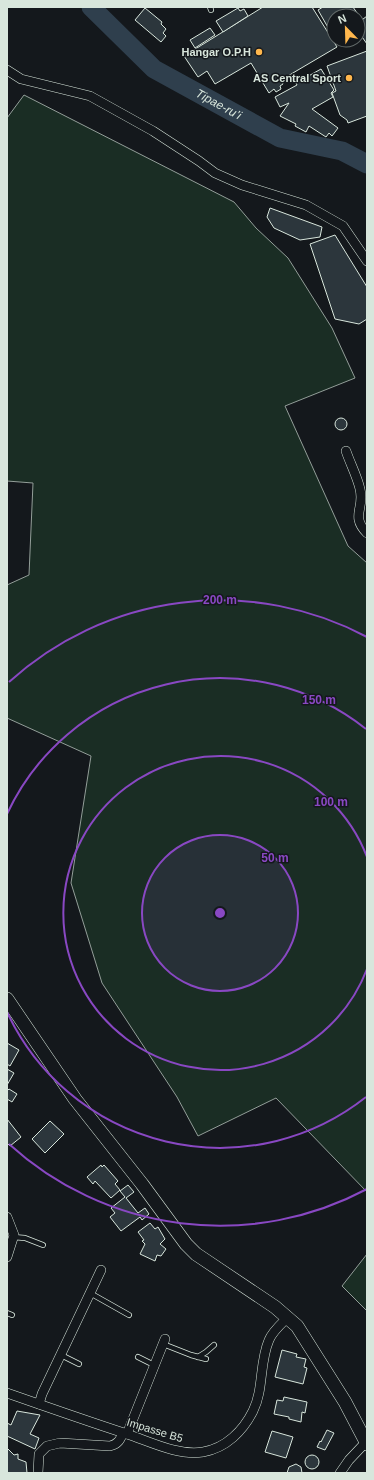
<svg xmlns="http://www.w3.org/2000/svg" width="374" height="1480" viewBox="0 0 374 1480" font-family="Helvetica,sans-serif">
  <style>
    .green { fill: #1a2d24; stroke: #939e99 }
    .lines { fill: none; stroke-linecap: round; stroke-linejoin: round }
    .river { stroke: #2f3f4d; stroke-width: 19 }
    .building { fill: #2c363c; stroke: #d8e6dc }
    .lane-casing { stroke: #d8e6dc; stroke-width: 6 }
    .street-casing { stroke: #d8e6dc; stroke-width: 10 }
    .secondary-casing { stroke: #d8e6dc; stroke-width: 14 }
    .lane { stroke: #14181c; stroke-width: 4.5 }
    .street { stroke: #14181c; stroke-width: 9 }
    .secondary { stroke: #14181c; stroke-width: 13 }
    .ring { fill: none; stroke: #8948c3; stroke-width: 2 }
    .poi-dot { fill: #ffb74d; stroke: #14181c; stroke-width: 1.5 }
    .labels { text-anchor: middle; dominant-baseline: central; stroke-width: 3; stroke-linejoin: round; paint-order: stroke }
    .poi-label { font-size: 11px; font-weight: bold; fill: #d8e6dc; stroke: #14181c; text-anchor: end }
    .street-label { font-size: 11px; fill: #d8e6dc; stroke: #14181c }
    .water-label { font-size: 12px; font-style: italic; fill: #d8e6dc; stroke: #14181c }
    .centre { fill: #8948c3; stroke: #14181c; stroke-width: 2 }
    .ring-label { font-size: 12px; text-anchor: middle; font-weight: bold; fill: #8948c3; stroke: #14181c; stroke-width: 3; stroke-linejoin: round; paint-order: stroke }
  </style>
  <rect width="100%" height="100%" fill="#14181c"/>
  <g class="green">
    <polygon points="24,95 234,202 256,228 288,258 332,328 355,378 285,406 348,546 367,563 367,1192 276,1098 198,1136 177,1097 102,983 71,883 91,756 7,718 7,585 29,575 33,483 7,481 7,118"/>
    <polygon points="367,1254 367,1311 342,1286"/>
  </g>
  <g class="lines">
    <path class="river" id="s1" d="M91,7L154,69L280,138L342,151L367,164"/>
  </g>
  <g class="building">
    <polygon points="263,7 312,7 337,47 281,80 283,84 280,86 281,89 276,92 274,89 269,93 251,63 215,84 207,71 198,77 184,56"/>
    <polygon points="323,7 353,7 359,16 334,16 334,28 330,31 318,10"/>
    <polygon points="145,8 162,22 161,24 166,29 163,33 166,36 161,42 135,20"/>
    <polygon points="238,8 240,11 244,9 248,16 223,32 216,21"/>
    <polygon points="367,16 367,44 358,31 358,23"/>
    <polygon points="210,28 215,35 195,48 190,40"/>
    <polygon points="367,51 367,116 348,123 347,120 340,115 332,93 336,91 327,66"/>
    <polygon points="321,69 334,90 331,93 333,97 312,109 338,128 332,136 329,133 326,137 309,126 306,132 295,126 296,124 280,116 289,103 280,107 275,97 297,85 296,83"/>
    <polygon points="270,208 322,227 320,237 300,240 274,228 267,217"/>
    <polygon points="335,235 367,287 367,319 359,324 335,319 310,244"/>
    <circle cx="341" cy="424" r="6"/>
    <polygon points="7,1043 19,1050 10,1066 7,1064"/>
    <polygon points="7,1069 14,1073 7,1085"/>
    <polygon points="9,1089 17,1094 12,1102 7,1099 7,1091"/>
    <polygon points="7,1119 21,1137 10,1146 7,1143"/>
    <polygon points="50,1121 64,1134 45,1153 32,1139"/>
    <polygon points="101,1165 102,1167 104,1165 118,1181 115,1184 120,1190 111,1198 95,1181 93,1184 87,1177"/>
    <polygon points="128,1185 134,1192 126,1198 138,1213 145,1208 149,1214 142,1220 140,1217 121,1231 110,1217 115,1213 111,1208 125,1197 120,1191"/>
    <polygon points="150,1223 155,1229 158,1227 165,1239 160,1244 166,1249 161,1256 157,1255 155,1261 140,1254 145,1244 142,1241 144,1240 138,1232"/>
    <polygon points="282,1350 297,1354 296,1357 306,1359 304,1367 307,1368 303,1384 275,1377"/>
    <polygon points="284,1397 307,1402 305,1413 302,1412 301,1422 289,1419 289,1417 274,1414 277,1400 283,1401"/>
    <polygon points="17,1411 40,1415 30,1434 39,1438 35,1449 7,1436 7,1423 11,1425"/>
    <polygon points="327,1430 334,1433 325,1450 317,1447 320,1441 321,1442"/>
    <polygon points="272,1431 293,1437 286,1458 265,1452"/>
    <polygon points="7,1448 14,1455 18,1454 18,1459 26,1462 27,1473 7,1473"/>
    <circle cx="312" cy="1462" r="7"/>
    <polygon points="296,1464 301,1467 302,1473 287,1473 289,1467"/>
  </g>
  <g class="lines">
    <g class="lane-casing">
      <g id="lane">
        <polyline points="210,7 211,10"/>
        <polyline points="13,1237 25,1238 43,1245"/>
        <polyline points="90,1293 129,1315"/>
        <polyline points="7,1313 12,1315"/>
        <polyline points="163,1344 191,1355 206,1359"/>
        <polyline points="61,1355 79,1364"/>
        <polyline points="138,1357 154,1365"/>
        <polyline points="198,1357 206,1352 214,1345"/>
      </g>
    </g>
    <g class="street-casing">
      <g id="street">
        <polyline points="7,70 21,79 90,96 153,131 199,161 215,173 242,185 306,205 343,226 367,261"/>
        <path d="M346,451C350,463 357,476 360,489C365,508 350,516 367,533"/>
        <polyline points="7,1217 14,1235 7,1257"/>
        <path d="M7,1393C47,1407 87,1421 127,1434C151,1442 178,1456 203,1452C226,1448 243,1431 253,1411C264,1389 259,1363 269,1340C272,1332 281,1324 288,1317"/>
        <polyline points="39,1404 42,1394 101,1270"/>
        <polyline points="127,1434 165,1339"/>
        <path d="M38,1473L39,1454L47,1446L60,1443L110,1446C118,1444 120,1440 123,1433"/>
        <polyline points="340,1473 349,1460 366,1442"/>
      </g>
    </g>
    <g class="secondary-casing">
      <polyline id="secondary" points="7,999 75,1099 142,1184 186,1244 196,1254 275,1307 297,1326 345,1402 367,1444"/>
    </g>
    <use href="#lane" class="lane"/>
    <use href="#street" class="street"/>
    <use href="#secondary" class="secondary"/>
  </g>
  <circle cx="220" cy="913" r="78" fill="#8948c3" fill-opacity=".12"/>
  <g class="ring">
    <circle cx="220" cy="913" r="78"/>
    <path d="M367 969A157 157 0 1 1 367 857"/>
    <path d="M366 1097A235 235 0 0 1 7 1012M7 814A235 235 0 0 1 366 729"/>
    <path d="M367 1189A313 313 0 0 1 9 1144M9 682A313 313 0 0 1 367 637"/>
  </g>
  <g class="poi-dot">
    <circle cx="259" cy="52" r="4"/>
    <circle cx="349" cy="78" r="4"/>
  </g>
  <g class="labels">
    <g class="poi-label">
      <text x="251" y="52">Hangar O.P.H</text>
      <text x="341" y="78">AS Central Sport</text>
    </g>
    <g class="street-label">
      <text transform="translate(155 1430) rotate(17)">Impasse B5</text>
    </g>
    <g class="water-label">
      <text stroke="none"><textPath href="#s1" startOffset="162">Tipae-ru’i</textPath></text>
    </g>
  </g>
  <circle cx="220" cy="913" r="6" class="centre"/>
  <g class="ring-label">
    <text x="220" y="604">200 m</text>
    <text x="319" y="704">150 m</text>
    <text x="331" y="806">100 m</text>
    <text x="275" y="862">50 m</text>
  </g>
  <rect width="374" height="1480" fill="none" stroke="#d8e6dc" stroke-width="16"/>
  <g transform="translate(346 28) rotate(337)"><circle r="19" fill="#14181c" stroke="#626a69"/>
  <path d="M0-3L7 15L0 10L-7 15Z" fill="#ffb74d"/>
  <text y="-6" font-size="11" font-weight="bold" text-anchor="middle" fill="#d8e6dc">N</text>
  </g>
</svg>
